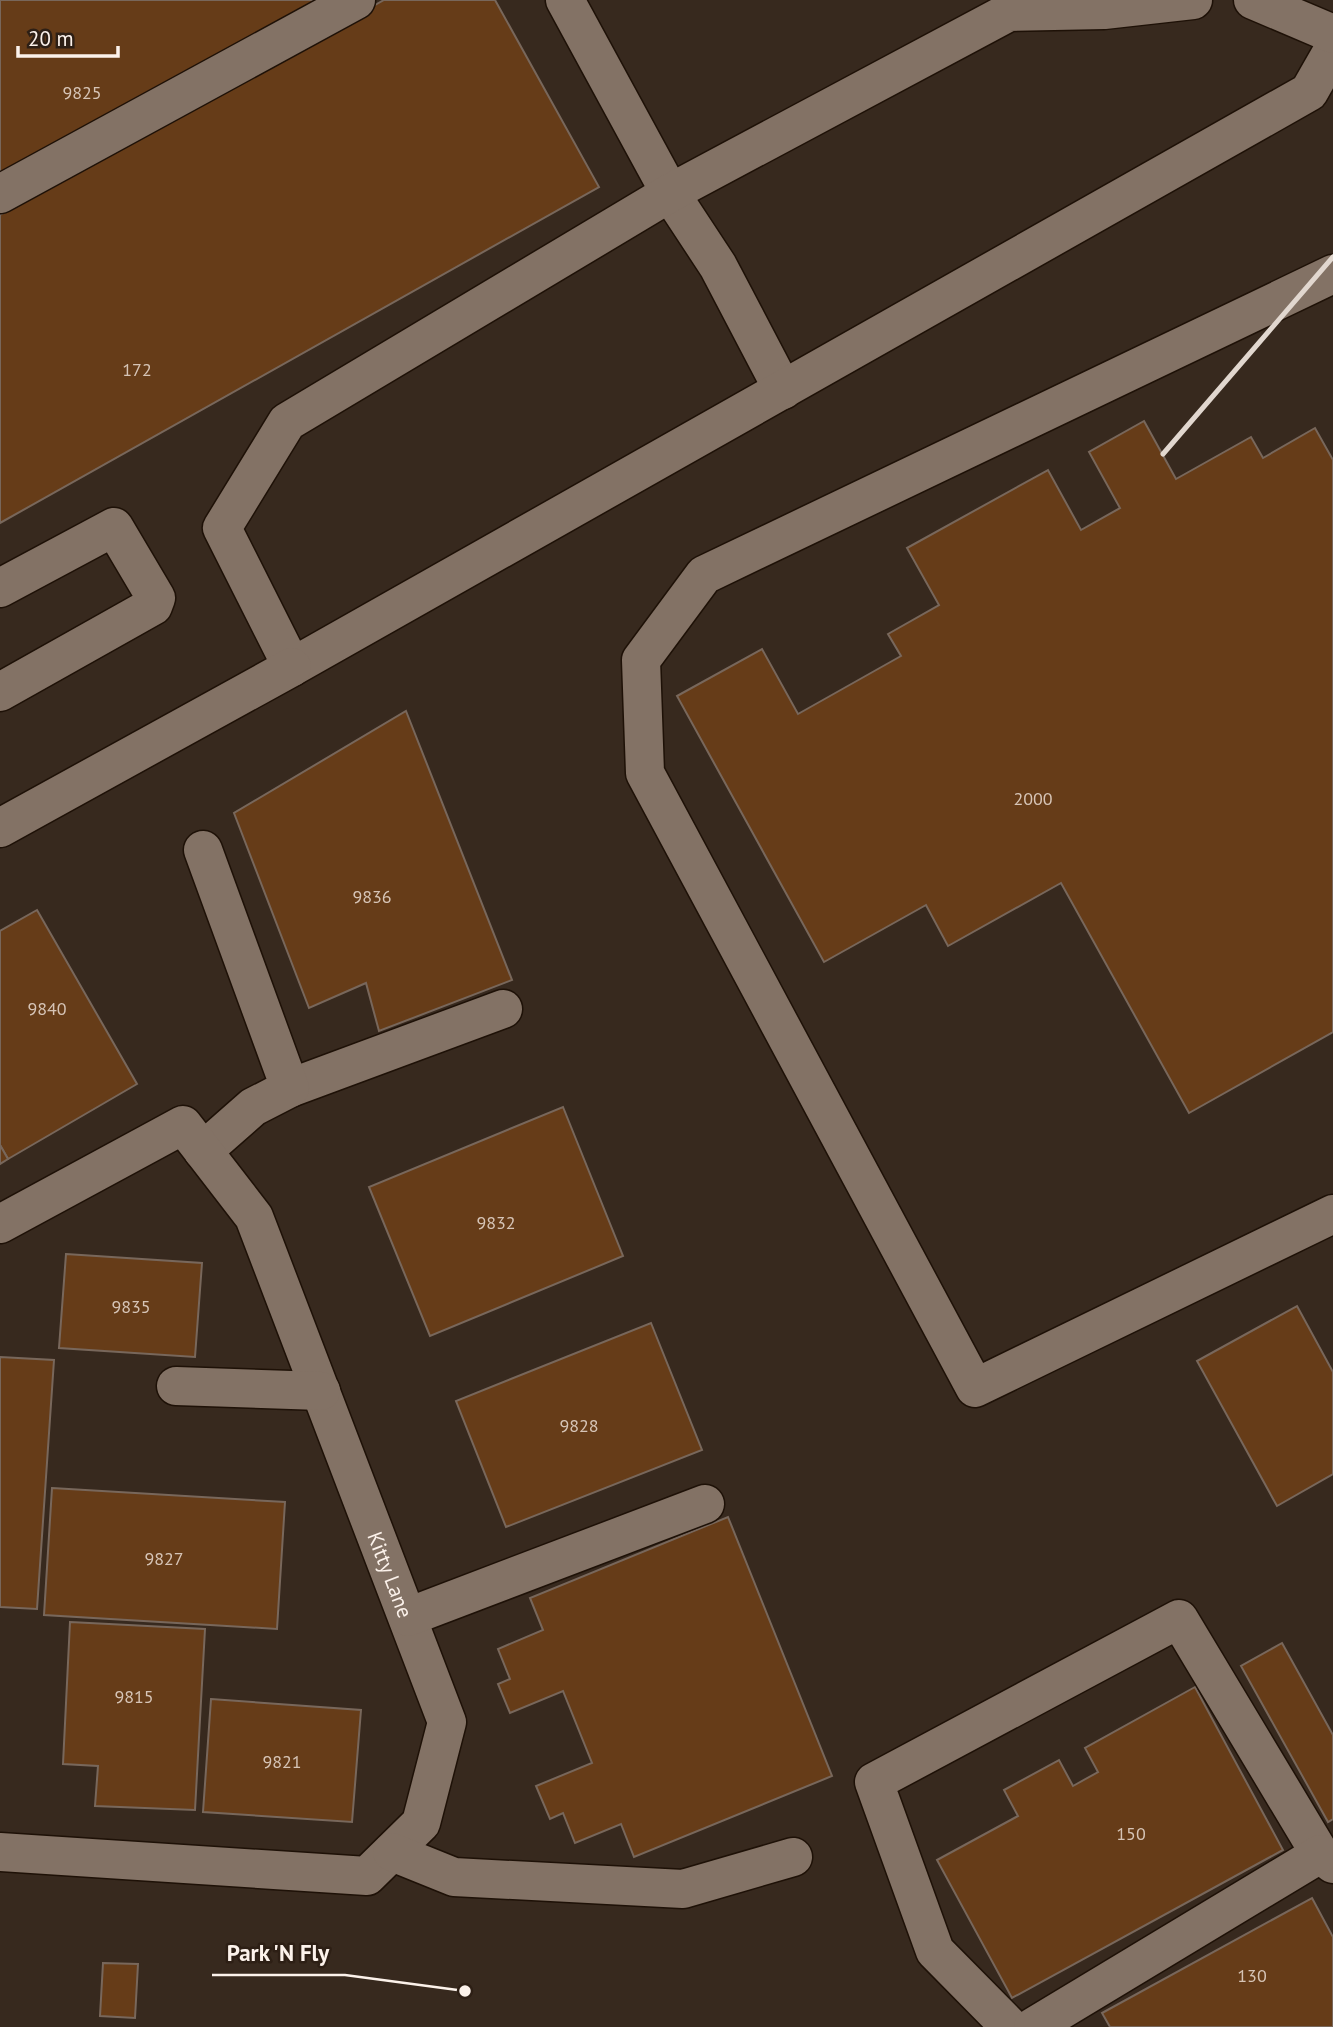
<svg xmlns="http://www.w3.org/2000/svg" width="1333" height="2027" viewBox="0 0 1333 2027" font-family="'PT Sans',sans-serif">
  <style>
    .building { fill: #663c18; stroke: #78675b; stroke-width: 2 }
    .lines { fill: none; stroke-linecap: round; stroke-linejoin: round }
    .minor-casing { stroke: #1e1107; stroke-width: 41 }
    .minor { stroke: #837265; stroke-width: 38 }
    .rail { stroke: #e1d7cf; stroke-width: 5 }
    .labels { text-anchor: middle; dominant-baseline: central; stroke-width: 5; stroke-linejoin: round; paint-order: stroke }
    .number-label { font-size: 18px; fill: #d6c4b6 }
    .street-label { font-size: 21px; fill: #fcf2eb; stroke: #2d1f15 }
    .leader { fill: none; stroke: #fcf2eb; stroke-width: 2.5 }
    .callout-dot { fill: #fcf2eb; stroke: #2d1f15; stroke-width: 2.5 }
    .callout-label { font-size: 23px; text-anchor: middle; font-weight: bold; fill: #fcf2eb; stroke: #2d1f15; stroke-width: 5; stroke-linejoin: round; paint-order: stroke }
  </style>
  <rect width="100%" height="100%" fill="#37291e"/>
  <g class="building">
    <polygon points="0,0 328,0 0,184"/>
    <polygon points="384,0 495,0 599,187 0,523 0,215"/>
    <polygon points="1144,421 1176,479 1251,437 1263,458 1315,428 1333,460 1333,1032 1189,1113 1061,883 948,946 926,905 824,962 677,696 762,649 798,714 901,656 888,634 939,605 907,548 1048,470 1081,530 1120,508 1089,452"/>
    <polygon points="406,711 512,980 379,1031 366,983 309,1008 234,813"/>
    <polygon points="37,910 137,1084 8,1159 0,1145 0,931"/>
    <polygon points="563,1107 623,1256 430,1336 369,1187"/>
    <polygon points="0,1145 8,1159 0,1164"/>
    <polygon points="66,1254 202,1263 195,1357 59,1348"/>
    <polygon points="1297,1306 1333,1372 1333,1474 1277,1506 1197,1361"/>
    <polygon points="651,1323 702,1450 506,1527 456,1401"/>
    <polygon points="0,1357 54,1360 37,1609 0,1607"/>
    <polygon points="52,1488 285,1502 277,1629 44,1615"/>
    <polygon points="728,1517 832,1776 634,1857 621,1824 575,1843 563,1813 550,1819 536,1786 592,1763 563,1691 510,1713 498,1684 510,1679 498,1649 543,1630 530,1598"/>
    <polygon points="70,1622 205,1629 195,1810 95,1806 98,1766 63,1764"/>
    <polygon points="1282,1643 1333,1735 1333,1819 1328,1822 1241,1666"/>
    <polygon points="1195,1687 1283,1850 1012,1998 937,1860 1018,1816 1004,1790 1059,1760 1073,1786 1098,1772 1085,1748"/>
    <polygon points="211,1699 361,1710 352,1822 203,1812"/>
    <polygon points="1312,1898 1333,1937 1333,2027 1110,2027 1102,2013"/>
    <polygon points="103,1963 138,1964 135,2018 100,2016"/>
  </g>
  <g class="lines">
    <g class="minor-casing">
      <g id="minor">
        <polyline points="565,0 670,193 718,266 783,390"/>
        <polyline points="1193,0 1104,10 1009,12 670,193 287,422 222,528 292,667 1309,92 1333,50"/>
        <polyline points="1253,0 1333,34"/>
        <polyline points="0,194 356,0"/>
        <polyline points="1333,274 704,575 641,660 645,773 975,1388 1333,1214"/>
        <polyline points="0,588 114,527 156,598 153,606 0,692"/>
        <polyline points="0,828 292,667"/>
        <polyline points="290,1088 503,1009"/>
        <polyline points="203,1151 253,1107 290,1088 203,850"/>
        <path id="s1" d="M0,1224L183,1125L254,1217L447,1722L421,1823L367,1876L0,1852"/>
        <polyline points="176,1386 321,1391"/>
        <polyline points="408,1617 705,1504"/>
        <polyline points="392,1852 454,1877 683,1889 793,1857"/>
        <polyline points="1010,2027 935,1951 874,1782 1179,1619 1320,1854 1333,1864"/>
        <polyline points="1033,2027 1320,1854"/>
      </g>
    </g>
    <use href="#minor" class="minor"/>
    <polyline class="rail" points="1163,454 1333,257"/>
  </g>
  <g class="labels">
    <g class="number-label">
      <text x="82" y="92">9825</text>
      <text x="137" y="369">172</text>
      <text x="1033" y="798">2000</text>
      <text x="372" y="896">9836</text>
      <text x="47" y="1008">9840</text>
      <text x="496" y="1222">9832</text>
      <text x="131" y="1306">9835</text>
      <text x="579" y="1425">9828</text>
      <text x="164" y="1558">9827</text>
      <text x="134" y="1696">9815</text>
      <text x="282" y="1761">9821</text>
      <text x="1131" y="1833">150</text>
      <text x="1252" y="1975">130</text>
    </g>
    <g class="street-label">
      <text stroke="none"><textPath href="#s1" startOffset="707">Kitty Lane</textPath></text>
    </g>
  </g>
  <path class="leader" d="M465 1991L345 1975H212"/>
  <circle class="callout-dot" cx="465" cy="1991" r="7"/>
  <g class="callout-label">
    <text x="278" y="1961">Park 'N Fly</text>
  </g>
  <path d="M18 46v10h100v-10" fill="none" stroke="#fcf2eb" stroke-width="3.5"/>
  <text x="28" y="46" font-size="21" fill="#fcf2eb" stroke="#2d1f15" stroke-width="5" paint-order="stroke">20 m</text>
</svg>
